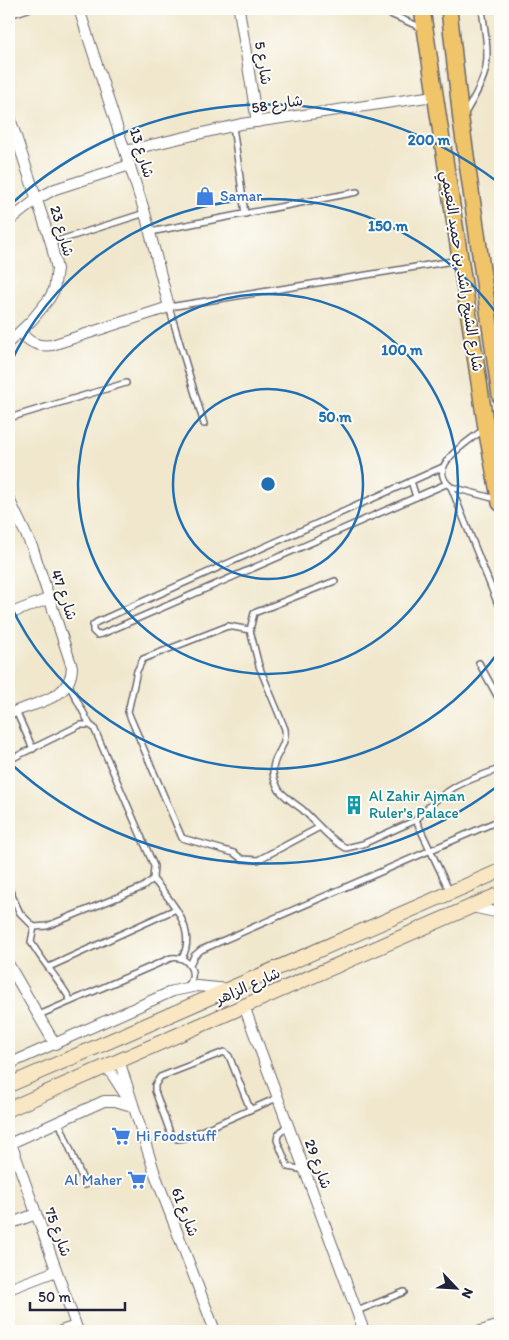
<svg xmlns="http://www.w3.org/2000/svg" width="509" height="1340" viewBox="0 0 509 1340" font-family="Itim,'Playpen Sans Arabic',sans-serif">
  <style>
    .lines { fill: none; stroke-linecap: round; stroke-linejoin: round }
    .lane-casing { stroke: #6a676e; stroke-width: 8 }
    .street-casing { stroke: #6a676e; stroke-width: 12 }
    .secondary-casing { stroke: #6a676e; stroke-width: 16 }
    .primary-casing { stroke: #6a676e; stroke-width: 18 }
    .lane { stroke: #fff; stroke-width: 5 }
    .street { stroke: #fff; stroke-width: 10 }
    .secondary { stroke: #f9e7c3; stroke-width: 14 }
    .primary { stroke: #f0c469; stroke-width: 15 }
    .ring { fill: none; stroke: #1f6fb2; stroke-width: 2.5 }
    .labels { text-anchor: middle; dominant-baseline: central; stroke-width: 4; stroke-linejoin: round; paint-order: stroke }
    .street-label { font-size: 15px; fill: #22223b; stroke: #fdfcf7 }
    .shop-label { font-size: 15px; fill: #366cbe; stroke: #fdfcf7; text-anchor: start }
    .culture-label { font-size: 15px; fill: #0d838f; stroke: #fdfcf7; text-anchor: start }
    .centre { fill: #1f6fb2; stroke: #fdfcf7; stroke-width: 2.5 }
    .ring-label { font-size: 15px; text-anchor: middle; font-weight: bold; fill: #1f6fb2; stroke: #fdfcf7; stroke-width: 4; stroke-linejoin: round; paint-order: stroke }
  </style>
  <rect width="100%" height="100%" fill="#fdfcf7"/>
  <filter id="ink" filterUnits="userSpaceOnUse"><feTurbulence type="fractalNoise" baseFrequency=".02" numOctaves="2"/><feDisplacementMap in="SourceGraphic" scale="10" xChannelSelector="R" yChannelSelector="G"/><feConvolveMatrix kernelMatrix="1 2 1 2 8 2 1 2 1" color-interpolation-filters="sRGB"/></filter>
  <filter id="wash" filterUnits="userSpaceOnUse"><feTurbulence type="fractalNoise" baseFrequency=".0096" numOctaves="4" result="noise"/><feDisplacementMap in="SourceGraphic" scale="20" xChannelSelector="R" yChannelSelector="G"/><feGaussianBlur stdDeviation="1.12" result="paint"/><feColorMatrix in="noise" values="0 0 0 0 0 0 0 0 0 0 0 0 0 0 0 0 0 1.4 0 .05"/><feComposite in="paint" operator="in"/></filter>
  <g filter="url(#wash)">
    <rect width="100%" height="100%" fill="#f0e7cc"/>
  </g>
  <g filter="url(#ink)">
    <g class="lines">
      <g class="lane-casing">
        <g id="lane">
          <polyline points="379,9 422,28"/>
          <polyline points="9,15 28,9"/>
          <path d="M464,115C493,67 489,62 482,9"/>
          <polyline points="233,126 245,214"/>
          <polyline points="150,232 357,192"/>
          <polyline points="51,243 145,213"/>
          <polyline points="9,418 126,383"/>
          <polyline points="204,424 169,307 459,260"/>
          <path d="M484,429C469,442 424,466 451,487L496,499"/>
          <polyline points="443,467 97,622 93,625 93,631 97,635 102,634 446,484"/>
          <polyline points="411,481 416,497"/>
          <polyline points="451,487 497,602"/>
          <polyline points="250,630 254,613 335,581"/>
          <polyline points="479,663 500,701"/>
          <polyline points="69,685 90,725"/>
          <polyline points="16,711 33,749"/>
          <polyline points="9,760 80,725 90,725 94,728 154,866 153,879 143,887 47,926 34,927 20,913 9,889"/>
          <path d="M416,820C443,789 463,781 500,769"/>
          <path d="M320,827L258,860L242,859L234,853L182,838L128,712L137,671L143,659L228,626L250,630L259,666L285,729C287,749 272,755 273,772C273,777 277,786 279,790C286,798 295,804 303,810C317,823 329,839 346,848L363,844L416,820L450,892"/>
          <path d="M153,879C170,899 198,930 182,958"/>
          <path d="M34,927L31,942C43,963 59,979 71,1001"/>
          <polyline points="190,965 194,956 201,950 500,820"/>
          <polyline points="49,967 176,909"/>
          <path d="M39,1015L171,958C187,955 199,972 188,986"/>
          <polyline points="250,1109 229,1056 224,1052 160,1077 155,1085 155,1091 171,1135 177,1139 185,1138 277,1098"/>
          <polyline points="59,1122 85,1185"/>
          <polyline points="287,1125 278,1135 277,1140 288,1167 305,1170"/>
          <polyline points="357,1311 404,1292"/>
        </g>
      </g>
      <g class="street-casing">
        <g id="street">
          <polyline points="239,9 257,122"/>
          <polyline points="9,115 51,243 57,269 54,290 49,299 32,320 9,342"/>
          <polyline points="125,151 241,124 434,96"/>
          <polyline points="9,221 37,199 55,189 130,165"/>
          <path d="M21,332C29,343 38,347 52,345L169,307L145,213L79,9"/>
          <path d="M9,499L33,549L72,667C71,701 34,702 9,714"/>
          <polyline points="9,614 50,598"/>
          <polyline points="472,907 500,913"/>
          <polyline points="9,965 55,1044"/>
          <polyline points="244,1006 364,1331"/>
          <polyline points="119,1060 155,1174 215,1331"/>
          <polyline points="9,1064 173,991 197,986 229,989"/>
          <polyline points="106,1065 128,1099"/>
          <polyline points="11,1143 78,1331"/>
          <polyline points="9,1144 104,1101 115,1101 132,1106"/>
          <polyline points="9,1224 36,1214"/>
          <polyline points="9,1289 56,1271"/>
          <polyline points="61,1331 76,1326"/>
          <polyline points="481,1331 500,1325"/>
        </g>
      </g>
      <g class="secondary-casing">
        <g id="secondary">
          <polyline points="9,1085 500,871"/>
          <polyline points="9,1109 500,894"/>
        </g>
      </g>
      <g class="primary-casing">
        <g id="primary">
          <polyline points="422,9 486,428 500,503"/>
          <polyline points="449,9 461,120 500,396"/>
        </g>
      </g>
      <use href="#lane" class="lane"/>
      <use href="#street" class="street"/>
      <use href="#secondary" class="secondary"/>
      <use href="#primary" class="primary"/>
    </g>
  </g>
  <g class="ring">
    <circle cx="268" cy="484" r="95"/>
    <circle cx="268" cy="484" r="190"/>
    <path d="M500 650A285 285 0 0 1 10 604M10 364A285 285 0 0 1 500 318"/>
    <path d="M499 785A380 380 0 0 1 9 762M9 206A380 380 0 0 1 499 183"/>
  </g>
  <defs>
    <g id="shop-bare" transform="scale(1.5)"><path d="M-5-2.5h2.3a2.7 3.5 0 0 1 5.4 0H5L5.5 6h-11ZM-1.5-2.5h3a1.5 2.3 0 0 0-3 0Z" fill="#3f7fe0" stroke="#fdfcf7" stroke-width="2.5" paint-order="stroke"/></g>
    <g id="building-bare" transform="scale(1.5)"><path d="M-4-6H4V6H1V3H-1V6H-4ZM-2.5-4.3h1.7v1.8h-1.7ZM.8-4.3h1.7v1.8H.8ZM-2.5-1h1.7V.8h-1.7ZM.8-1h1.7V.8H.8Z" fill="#0f9aa8" stroke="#fdfcf7" stroke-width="2.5" paint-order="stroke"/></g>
    <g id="supermarket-bare" transform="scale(1.5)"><path d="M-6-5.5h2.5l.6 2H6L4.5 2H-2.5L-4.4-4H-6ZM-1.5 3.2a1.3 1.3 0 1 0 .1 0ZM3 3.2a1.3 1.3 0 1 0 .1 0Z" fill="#3f7fe0" stroke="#fdfcf7" stroke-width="2.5" paint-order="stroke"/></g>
  </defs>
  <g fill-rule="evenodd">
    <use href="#shop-bare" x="205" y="196"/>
    <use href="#building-bare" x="354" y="805"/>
    <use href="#supermarket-bare" x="121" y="1136"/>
    <use href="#supermarket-bare" x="137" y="1180"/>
  </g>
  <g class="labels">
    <g class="street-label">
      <text transform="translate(263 63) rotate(81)">شارع 5</text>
      <text transform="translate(277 104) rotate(-9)">شارع 58</text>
      <text transform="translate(142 153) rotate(73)">شارع 13</text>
      <text transform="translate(62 231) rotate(74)">شارع 23</text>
      <text transform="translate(462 271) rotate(81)">شارع الشيخ راشد بن حميد النعيمي</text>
      <text transform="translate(64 595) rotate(71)">شارع 47</text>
      <text transform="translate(248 986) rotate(-24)">شارع الزاهر</text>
      <text transform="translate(318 1164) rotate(70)">شارع 29</text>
      <text transform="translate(185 1212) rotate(69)">شارع 61</text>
      <text transform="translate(58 1232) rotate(70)">شارع 75</text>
    </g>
    <g class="shop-label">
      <text x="220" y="196">Samar</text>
      <text x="136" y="1136">Hi Foodstuff</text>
      <text x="122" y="1180" text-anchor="end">Al Maher</text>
    </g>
    <g class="culture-label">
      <text x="369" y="796">Al Zahir Ajman<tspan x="369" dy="17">Ruler's Palace</tspan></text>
    </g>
  </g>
  <circle cx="268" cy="484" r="8" class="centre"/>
  <g class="ring-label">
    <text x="429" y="145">200 m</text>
    <text x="388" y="231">150 m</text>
    <text x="402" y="355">100 m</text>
    <text x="335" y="422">50 m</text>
  </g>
  <rect width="509" height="1340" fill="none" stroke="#fdfcf7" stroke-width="30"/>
  <g transform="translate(456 1288) rotate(115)" stroke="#fdfcf7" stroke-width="4" paint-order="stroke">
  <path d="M0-4L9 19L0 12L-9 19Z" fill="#22223b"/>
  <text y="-8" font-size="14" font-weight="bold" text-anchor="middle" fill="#22223b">N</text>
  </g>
  <path d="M30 1302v8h95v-8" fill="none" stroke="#22223b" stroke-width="2.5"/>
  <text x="38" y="1302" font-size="15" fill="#22223b" stroke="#fdfcf7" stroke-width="4" paint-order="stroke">50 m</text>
</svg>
